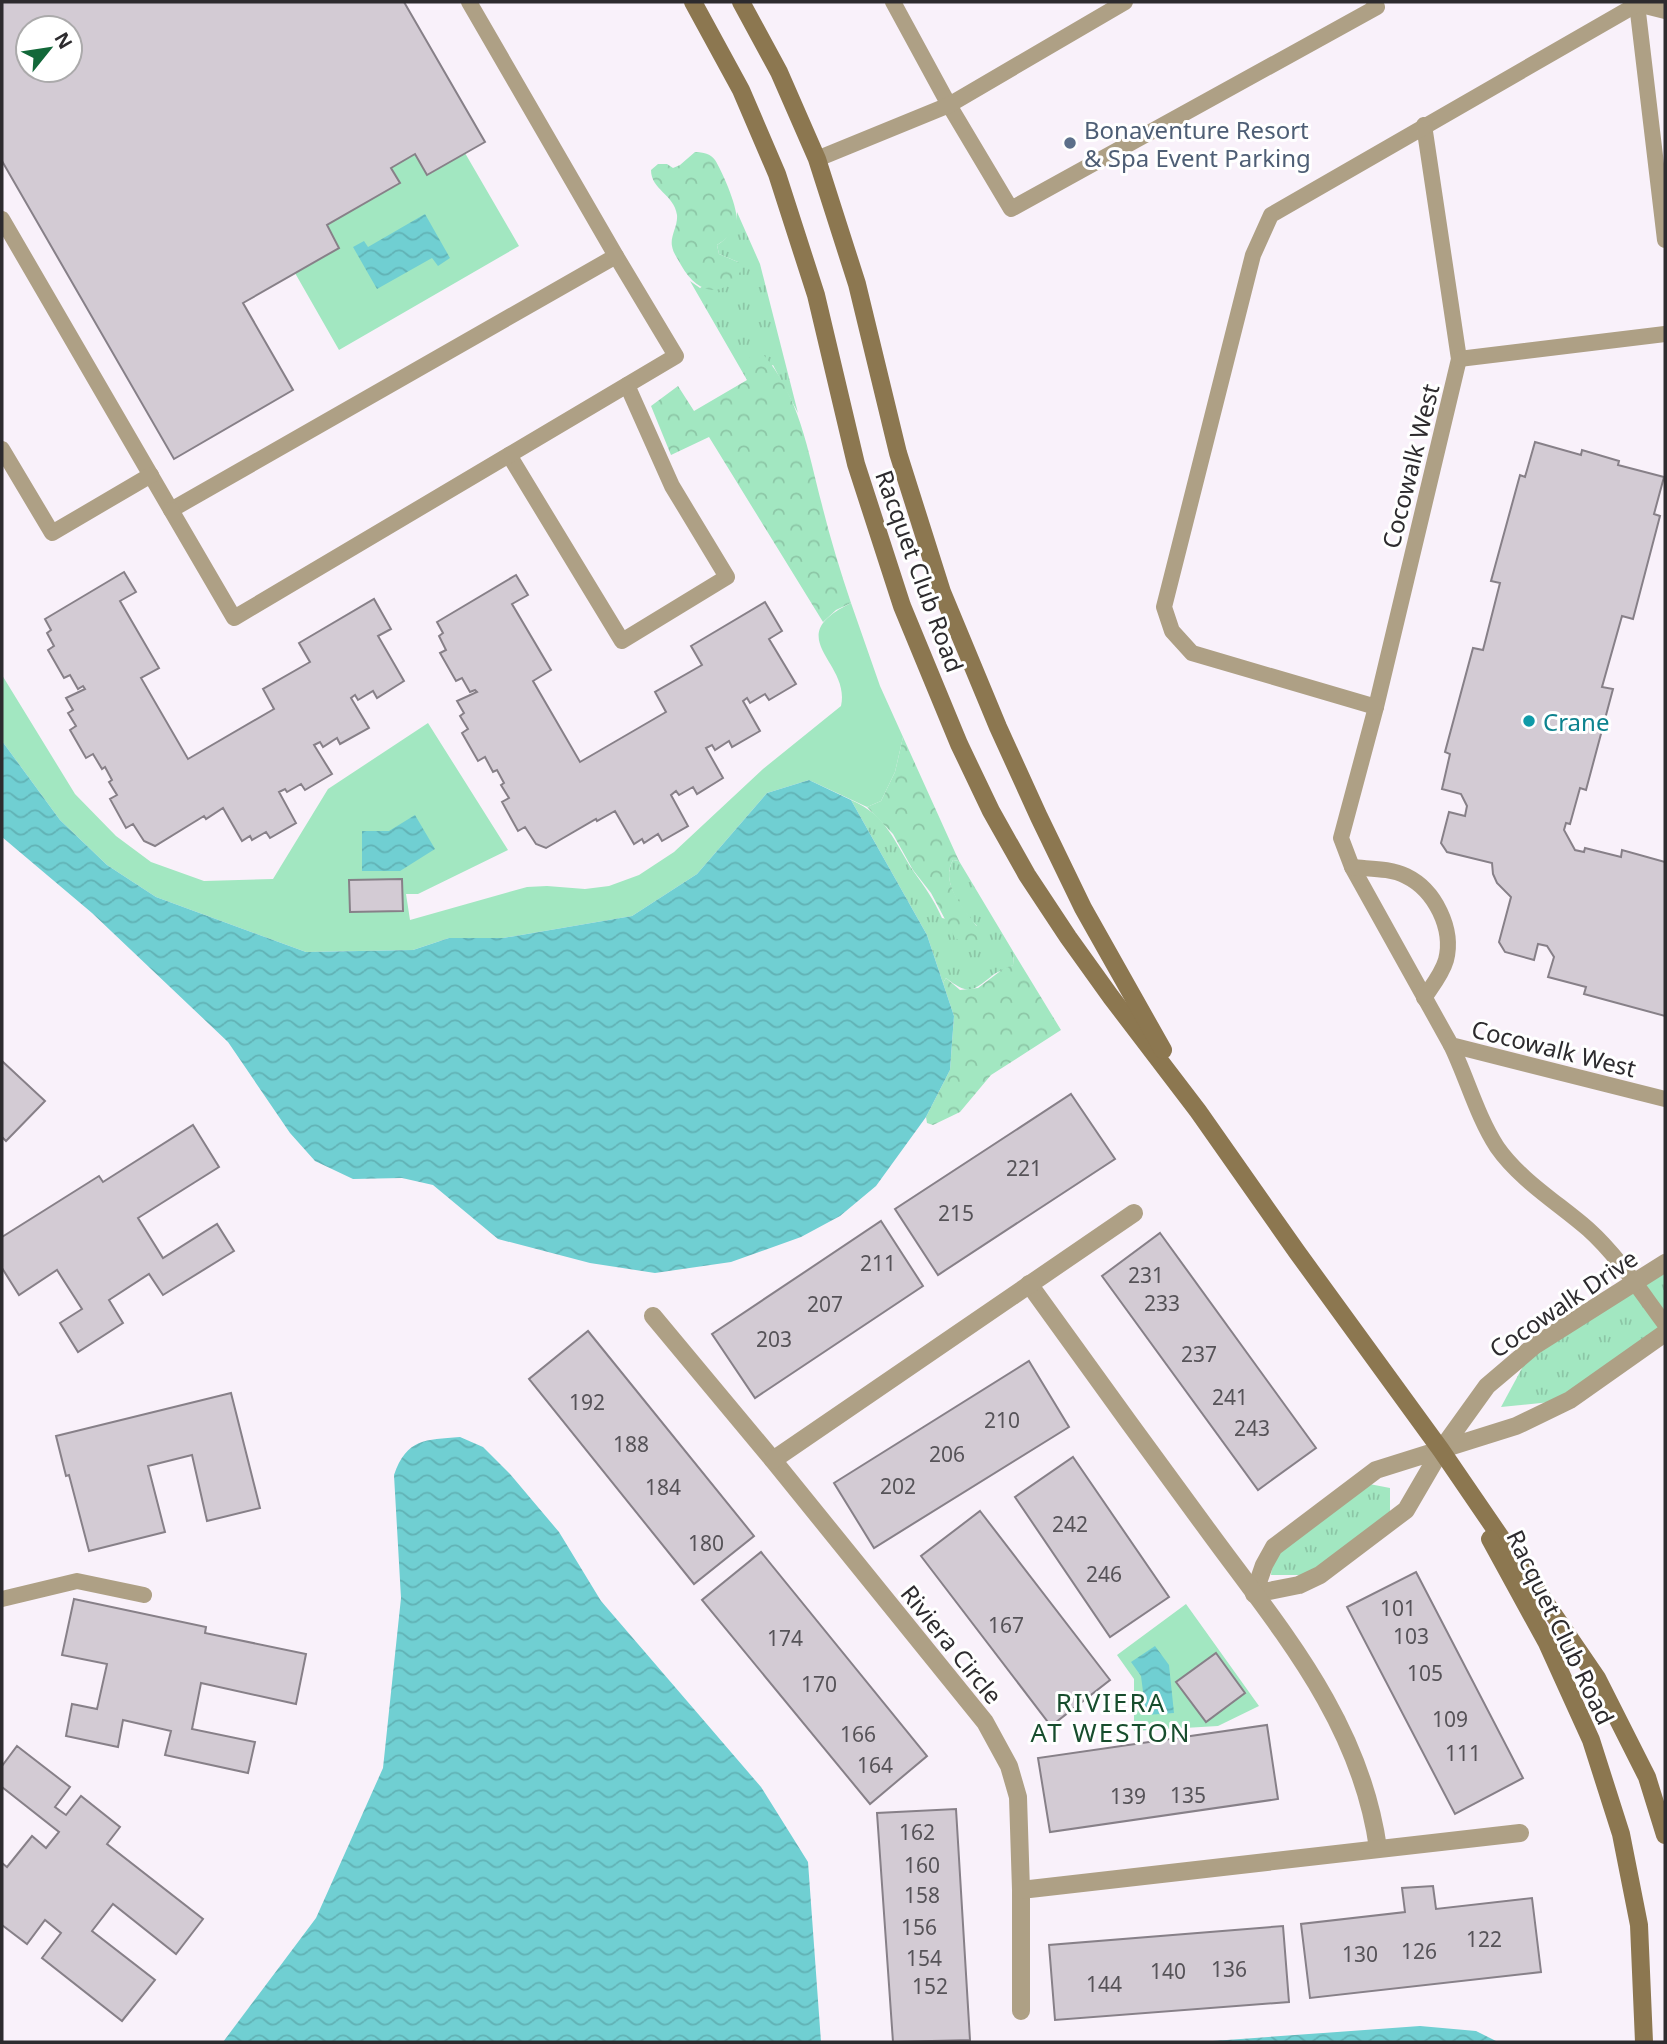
<svg xmlns="http://www.w3.org/2000/svg" width="1667" height="2044" viewBox="0 0 1667 2044" font-family="'Noto Sans',sans-serif">
  <style>
    .grass { fill: url(#grass-tufts) }
    .forest { fill: url(#forest-crowns) }
    .park { fill: #a2e7c1 }
    .water { fill: url(#water-waves) }
    .building { fill: #d3cbd4; stroke: #878088; stroke-width: 2; fill-rule: evenodd }
    .lines { fill: none; stroke-linecap: round; stroke-linejoin: round }
    .lane { stroke: #aea085; stroke-width: 16 }
    .street { stroke: #aea085; stroke-width: 18 }
    .secondary { stroke: #8c7750; stroke-width: 18 }
    .service-dot { fill: #5c6f8a; stroke: #fff; stroke-width: 2.5 }
    .culture-dot { fill: #0f9aa8; stroke: #fff; stroke-width: 2.5 }
    .labels { text-anchor: middle; dominant-baseline: central; stroke-width: 6; stroke-linejoin: round; paint-order: stroke }
    .number-label { font-size: 21px; fill: #565358 }
    .service-label { font-size: 24px; fill: #4e5e75; stroke: #fff; text-anchor: start }
    .street-label { font-size: 24px; fill: #2d2b2e; stroke: #fff }
    .culture-label { font-size: 24px; fill: #0d838f; stroke: #fff; text-anchor: start }
    .neighbourhood-label { font-size: 26px; letter-spacing: 2px; fill: #174d2d; stroke: #fff }
  </style>
  <defs>
    <pattern id="grass-tufts" width="24" height="20" patternUnits="userSpaceOnUse" patternTransform="scale(1.75)"><rect width="24" height="20" fill="#a2e7c1"/><path d="M3 7l-1-3M5 7V3M7 7l1-3M15 17l-1-3M17 17v-4M19 17l1-3" fill="none" stroke="#8cc6a6"/></pattern>
    <pattern id="forest-crowns" width="20" height="18" patternUnits="userSpaceOnUse" patternTransform="scale(1.75)"><rect width="20" height="18" fill="#a2e7c1"/><path d="M2 6a3 3 0 1 1 6 0M12 15a3 3 0 1 1 6 0" fill="none" stroke="#8cc6a6"/></pattern>
    <pattern id="water-waves" width="16" height="10" patternUnits="userSpaceOnUse" patternTransform="scale(1.75)"><rect width="16" height="10" fill="#70cfd2"/><path d="M0 5q4-4 8 0t8 0" fill="none" stroke="#61b2b5"/></pattern>
  </defs>
  <rect width="100%" height="100%" fill="#f9f1fa"/>
  <g class="grass">
    <path d="M737,212L760,264L798,413L773,365L747,380L690,281L700,288L738,262L719,254L717,245C730,237 737,227 737,212Z"/>
    <path d="M851,800C887,815 894,842 914,872C926,889 933,898 942,918L977,926C962,910 940,881 953,860L959,861L1014,953L1013,965C1007,969 1000,970 993,975C973,991 969,996 946,978L943,983L927,935Z"/>
    <polygon points="1665,1263 1665,1333 1570,1400 1501,1407 1534,1346"/>
    <polygon points="1359,1482 1390,1488 1390,1523 1320,1575 1271,1575 1274,1547"/>
  </g>
  <g class="forest">
    <path d="M695,152C703,152 711,154 715,160C722,171 741,213 736,225C733,234 725,240 717,245L719,254L738,262L742,269C723,300 698,295 681,265C678,259 673,253 672,246C670,236 678,226 677,215C674,194 651,190 651,170L658,164H667L673,168L680,165Z"/>
    <path d="M761,352C799,393 808,452 822,505C830,538 840,570 851,603L836,610L823,622L709,437L671,455L651,406L678,386L694,411L747,380L746,363L752,354Z"/>
    <path d="M903,737L959,861L953,860C940,882 962,906 975,924C979,929 980,937 983,944L979,950L972,948L955,938L931,893L913,870L893,834L867,807L881,801L895,772Z"/>
    <polygon points="1014,953 1061,1030 991,1075 960,1112 933,1125 927,1123 926,1117 950,1070 954,1016 943,983 946,978 960,990 978,988 1003,969 1013,965"/>
  </g>
  <g class="park">
    <polygon points="465,153 519,246 339,350 295,273 339,248 327,225 400,183 391,168 415,154 428,175"/>
    <path d="M851,603L880,686L903,737L895,772L881,801L867,807L809,780L767,793L697,874L632,916L503,938H449L413,950L306,952L156,897L107,865L60,820L2,741V675L75,794L116,836L151,862L204,881L273,879L328,789L428,723L508,850L418,894H406L410,920L527,887L547,886L585,889L609,886L639,875L674,852L763,769L841,706C851,661 779,638 851,603Z"/>
    <polygon points="1186,1604 1259,1706 1218,1726 1134,1731 1134,1679 1117,1655"/>
  </g>
  <g class="water">
    <polygon points="425,214 450,258 438,266 432,258 377,289 353,247 364,241 368,247"/>
    <polygon points="2,741 60,820 107,865 156,897 306,952 413,950 449,938 503,938 632,916 697,874 767,793 809,780 851,800 927,935 954,1016 950,1070 926,1117 876,1186 840,1216 801,1237 731,1262 655,1273 590,1263 498,1239 433,1185 402,1178 353,1179 315,1161 290,1133 228,1042 92,913 2,837"/>
    <polygon points="415,815 435,849 400,871 362,871 362,831 389,831"/>
    <path d="M460,1437L483,1447L510,1474L559,1532L601,1601L761,1787L808,1862L821,2042H223L316,1918L383,1768L401,1598L394,1475C407,1438 425,1440 460,1437Z"/>
    <polygon points="1155,1646 1169,1665 1174,1713 1146,1715 1141,1676 1131,1662"/>
    <polygon points="1420,2026 1476,2031 1498,2042 1199,2042"/>
  </g>
  <g class="building">
    <path d="M2,2H404L485,142L427,175L415,154L391,168L400,183L327,225L339,248L243,303L293,390L174,459L2,161ZM28,28H70V70H28Z"/>
    <polygon points="1535,442 1581,455 1582,450 1619,461 1618,465 1664,477 1654,514 1660,516 1633,619 1622,616 1602,687 1613,689 1586,790 1580,788 1570,824 1566,823 1564,830 1575,850 1584,852 1585,848 1621,857 1622,850 1665,862 1665,1016 1584,994 1586,987 1548,977 1554,957 1547,946 1538,944 1534,960 1505,952 1499,942 1511,897 1497,883 1493,874 1492,863 1447,852 1441,843 1449,812 1465,816 1467,806 1461,794 1442,789 1450,754 1445,752 1473,648 1483,650 1500,583 1491,581 1520,475 1525,477"/>
    <polygon points="124,572 136,592 120,601 159,668 141,678 188,759 274,709 263,689 310,662 299,643 374,599 391,629 378,636 404,681 377,698 373,691 358,700 355,695 351,698 369,728 340,744 337,738 323,747 320,742 314,745 332,774 305,790 301,784 287,792 285,789 279,792 296,823 270,838 266,832 252,840 250,836 242,841 223,808 206,819 204,816 155,846 144,841 133,824 126,828 110,799 117,795 109,782 112,780 105,767 102,769 93,754 86,758 70,730 76,726 68,713 73,710 66,698 85,689 83,686 78,689 70,675 64,678 48,650 54,646 47,633 51,630 45,619"/>
    <polygon points="516,575 528,595 512,604 551,670 533,681 580,762 666,712 655,692 702,665 691,646 765,602 782,631 769,639 796,684 769,700 765,694 750,703 747,698 743,701 760,731 732,747 729,741 715,750 712,745 706,748 723,778 697,794 693,787 679,795 676,791 671,795 688,826 662,841 658,834 644,843 642,839 634,844 615,811 597,821 596,819 546,848 536,844 525,827 518,831 502,802 509,798 501,785 504,783 497,770 493,772 485,757 478,761 462,733 468,729 460,716 464,713 457,701 477,692 475,690 470,692 462,678 456,681 440,653 446,650 439,636 443,633 437,622"/>
    <polygon points="402,879 403,911 350,912 349,880"/>
    <polygon points="2,1061 45,1101 6,1141 2,1137"/>
    <polygon points="1071,1094 1115,1159 938,1275 895,1209"/>
    <polygon points="193,1125 219,1167 138,1218 163,1258 217,1224 234,1251 163,1295 149,1274 109,1300 123,1323 78,1352 60,1323 82,1309 57,1270 19,1295 2,1268 2,1237 99,1176 103,1182"/>
    <polygon points="881,1221 923,1286 755,1398 712,1334"/>
    <polygon points="1160,1233 1316,1448 1258,1490 1102,1276"/>
    <polygon points="588,1331 754,1536 694,1584 529,1379"/>
    <polygon points="1029,1361 1069,1427 874,1548 834,1483"/>
    <polygon points="231,1393 260,1508 207,1521 192,1455 148,1466 165,1532 89,1551 69,1475 66,1476 56,1436"/>
    <polygon points="1073,1457 1169,1597 1110,1637 1015,1497"/>
    <polygon points="980,1511 1110,1680 1051,1726 921,1556"/>
    <polygon points="761,1552 927,1756 870,1804 702,1600"/>
    <polygon points="1416,1572 1523,1778 1455,1814 1347,1607"/>
    <polygon points="74,1599 206,1627 205,1633 306,1654 296,1704 201,1683 192,1729 255,1742 248,1773 165,1755 171,1731 123,1720 118,1747 66,1736 72,1704 97,1709 107,1664 62,1655"/>
    <polygon points="1216,1653 1245,1693 1206,1722 1176,1682"/>
    <polygon points="1267,1725 1278,1799 1050,1832 1038,1758"/>
    <polygon points="17,1746 70,1787 55,1807 66,1815 81,1796 120,1827 107,1844 203,1919 176,1954 113,1904 92,1931 155,1980 122,2021 42,1958 61,1933 45,1920 27,1944 2,1925 2,1863 7,1867 32,1836 46,1848 59,1832 2,1787 2,1766"/>
    <polygon points="956,1809 970,2040 893,2042 877,1813"/>
    <polygon points="1433,1886 1436,1909 1532,1898 1541,1972 1310,1998 1301,1924 1405,1912 1402,1888"/>
    <polygon points="1283,1926 1289,2002 1055,2020 1049,1945"/>
  </g>
  <g class="lines">
    <g class="lane">
      <polyline points="893,2 949,105 1011,209 1377,7 1374,2"/>
      <polyline points="1637,4 1665,240"/>
      <polyline points="1637,4 1665,11"/>
      <polyline points="1424,125 1459,359 1376,707 1341,838 1352,867 1451,1045 1665,1099"/>
      <polyline points="817,159 949,105 1125,2"/>
      <polyline points="2,219 171,510 616,256 469,2"/>
      <polyline points="1459,359 1665,334"/>
      <polyline points="2,449 52,533 151,475"/>
      <polyline points="509,455 622,641 727,577 672,486 627,385"/>
      <polyline points="171,510 234,618 676,356 616,256"/>
      <polyline points="1376,707 1192,653 1172,631 1164,607 1253,255 1271,215 1641,2"/>
      <path d="M1352,867C1369,869 1390,868 1406,876C1435,890 1454,929 1446,960C1442,974 1432,986 1424,998"/>
      <path d="M1451,1045C1467,1078 1477,1116 1497,1147C1520,1180 1558,1203 1588,1229C1618,1256 1641,1292 1665,1324"/>
      <polyline points="2,1599 77,1581 144,1595"/>
    </g>
    <g class="street">
      <polyline points="1665,1263 1534,1346 1487,1386 1441,1450 1406,1510 1320,1575 1299,1585 1254,1594 1264,1565 1274,1547 1376,1470 1516,1426 1570,1400 1665,1333"/>
      <path d="M1029,1284C1087,1365 1145,1445 1204,1525C1278,1627 1360,1719 1378,1848"/>
      <polyline points="653,1316 773,1460 985,1722 1009,1766 1018,1797 1021,1890 1021,2011"/>
      <polyline points="773,1460 1134,1213"/>
      <polyline points="1021,1890 1520,1833"/>
    </g>
    <g class="secondary">
      <polyline points="693,2 741,90 777,174 816,295 856,464 902,606 959,744 991,811 1027,875 1068,937 1111,997 1198,1111 1297,1252 1441,1450 1597,1678 1647,1777 1665,1835"/>
      <polyline points="741,2 779,72 817,159 857,284 898,453 942,592 998,727 1039,817 1083,908 1163,1050"/>
      <polyline points="1490,1539 1547,1643 1591,1740 1621,1834 1639,1925 1644,2042"/>
    </g>
  </g>
  <circle class="service-dot" cx="1070" cy="143" r="7"/>
  <circle class="culture-dot" cx="1529" cy="721" r="7"/>
  <g class="labels">
    <g class="number-label">
      <text x="1024" y="1168">221</text>
      <text x="956" y="1213">215</text>
      <text x="878" y="1263">211</text>
      <text x="1146" y="1275">231</text>
      <text x="1162" y="1303">233</text>
      <text x="825" y="1304">207</text>
      <text x="774" y="1339">203</text>
      <text x="1199" y="1354">237</text>
      <text x="1230" y="1397">241</text>
      <text x="587" y="1402">192</text>
      <text x="1002" y="1420">210</text>
      <text x="1252" y="1428">243</text>
      <text x="631" y="1444">188</text>
      <text x="947" y="1454">206</text>
      <text x="898" y="1486">202</text>
      <text x="663" y="1487">184</text>
      <text x="1070" y="1524">242</text>
      <text x="706" y="1543">180</text>
      <text x="1104" y="1574">246</text>
      <text x="1398" y="1608">101</text>
      <text x="1006" y="1625">167</text>
      <text x="1411" y="1636">103</text>
      <text x="785" y="1638">174</text>
      <text x="1425" y="1673">105</text>
      <text x="819" y="1684">170</text>
      <text x="1450" y="1719">109</text>
      <text x="858" y="1734">166</text>
      <text x="1463" y="1753">111</text>
      <text x="875" y="1765">164</text>
      <text x="1188" y="1795">135</text>
      <text x="1128" y="1796">139</text>
      <text x="917" y="1832">162</text>
      <text x="922" y="1865">160</text>
      <text x="922" y="1895">158</text>
      <text x="919" y="1927">156</text>
      <text x="1484" y="1939">122</text>
      <text x="1419" y="1951">126</text>
      <text x="1360" y="1954">130</text>
      <text x="924" y="1958">154</text>
      <text x="1229" y="1969">136</text>
      <text x="1168" y="1971">140</text>
      <text x="1104" y="1984">144</text>
      <text x="930" y="1986">152</text>
    </g>
    <g class="service-label">
      <text x="1084" y="129">Bonaventure Resort<tspan x="1084" dy="28">&amp; Spa Event Parking</tspan></text>
    </g>
    <g class="street-label">
      <text transform="translate(1410 466) rotate(-76)">Cocowalk West</text>
      <text transform="translate(920 571) rotate(70)">Racquet Club Road</text>
      <text transform="translate(1554 1048) rotate(14)">Cocowalk West</text>
      <text transform="translate(1563 1303) rotate(-34)">Cocowalk Drive</text>
      <text transform="translate(1561 1627) rotate(64)">Racquet Club Road</text>
      <text transform="translate(952 1644) rotate(51)">Riviera Circle</text>
    </g>
    <g class="culture-label">
      <text x="1543" y="721">Crane</text>
    </g>
    <g class="neighbourhood-label">
      <text x="1111" y="1702">RIVIERA<tspan x="1111" dy="30">AT WESTON</tspan></text>
    </g>
  </g>
  <rect width="1667" height="2044" fill="none" stroke="#2d2b2e" stroke-width="7"/>
  <g transform="translate(49 49) rotate(60)"><circle r="33" fill="#ffffff" stroke="#abaaab" stroke-width="2"/>
  <path d="M0-5L12 26L0 18L-12 26Z" fill="#126839"/>
  <text y="-10" font-size="19" font-weight="bold" text-anchor="middle" fill="#2d2b2e">N</text>
  </g>
</svg>
